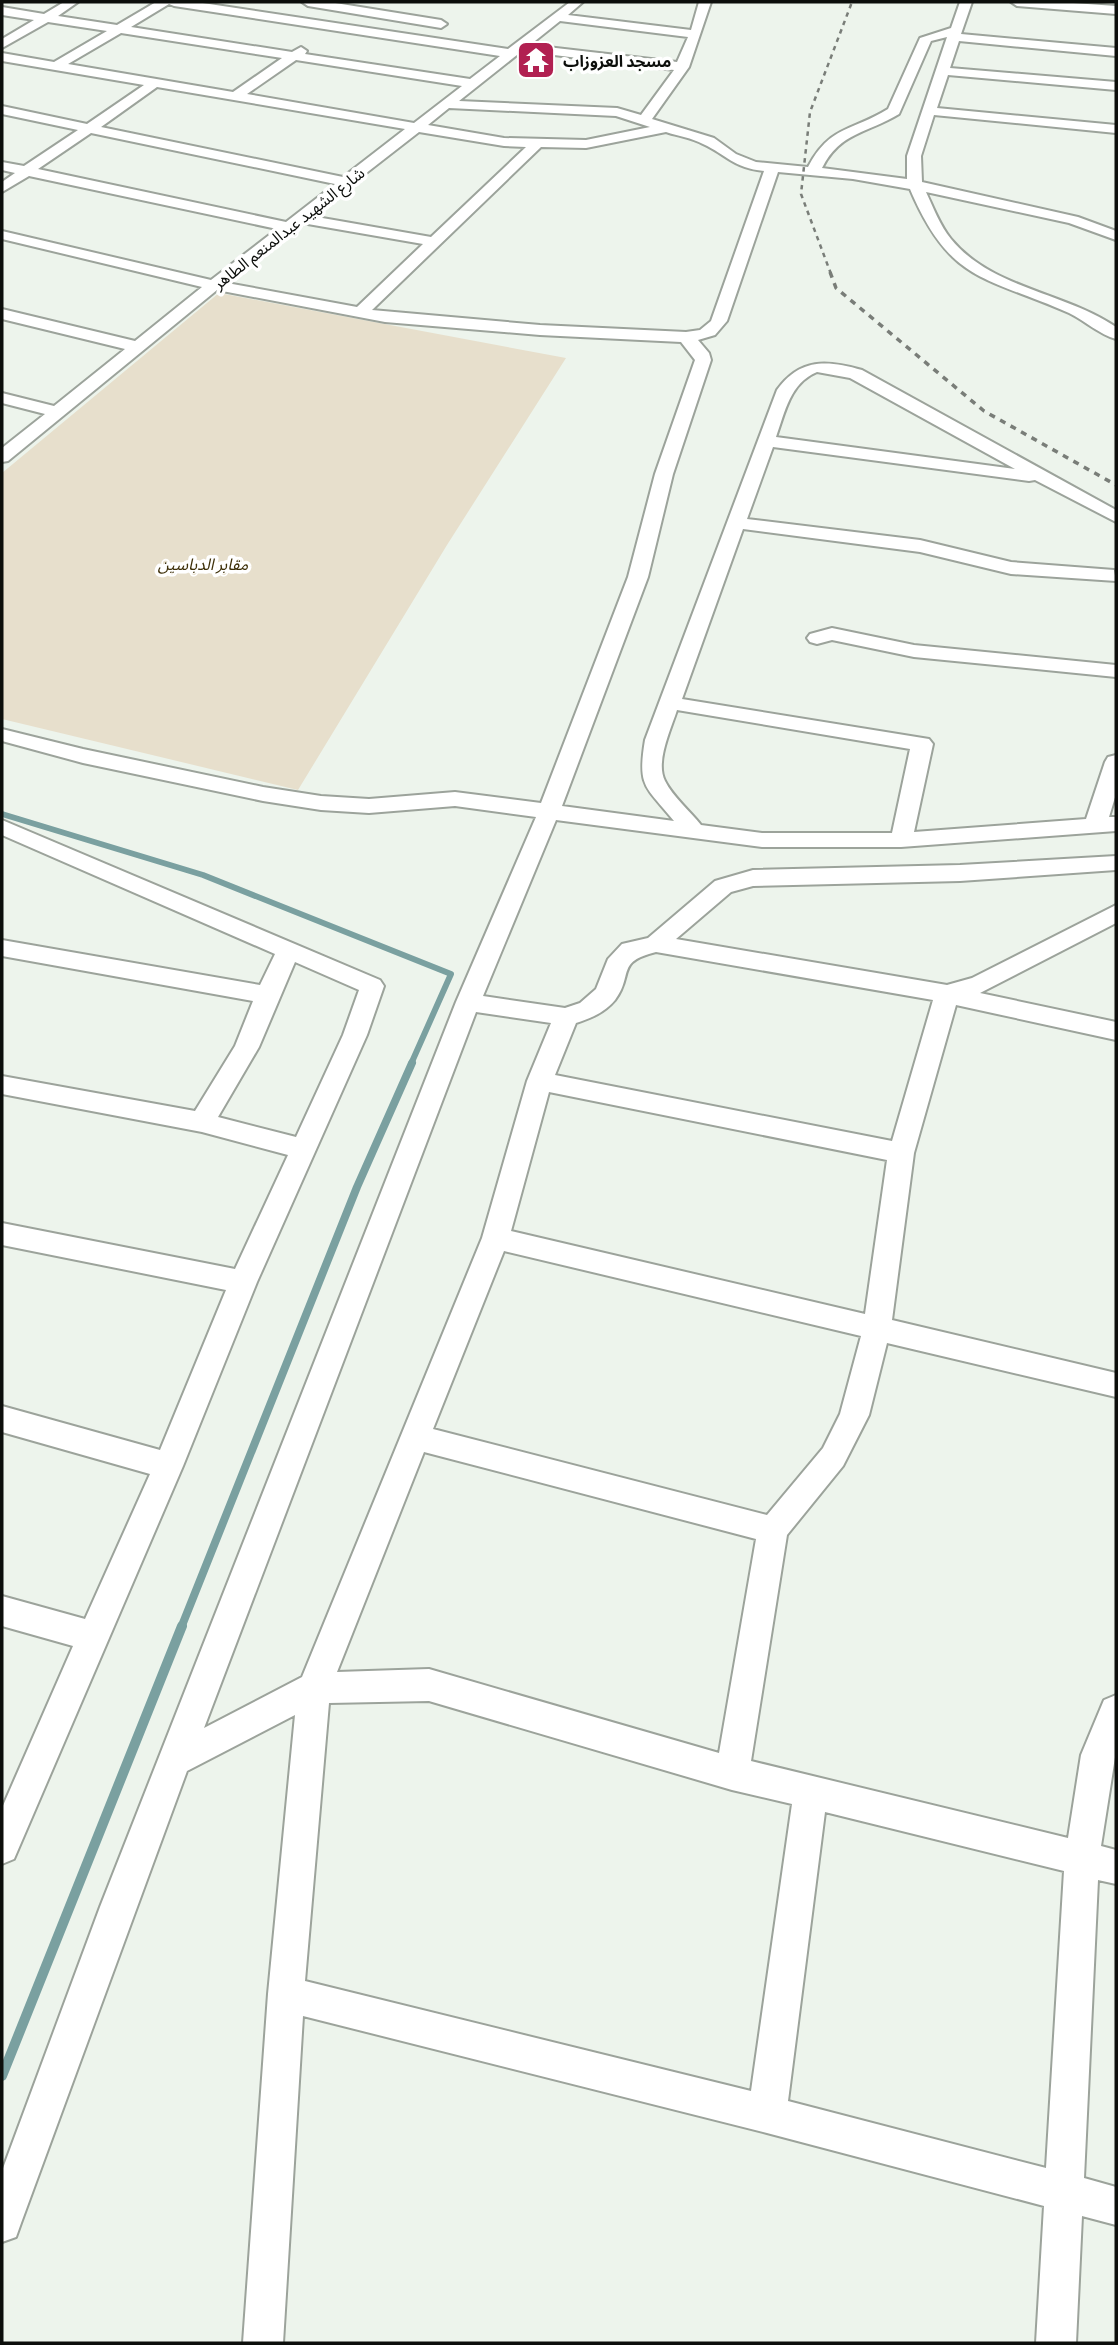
<svg xmlns="http://www.w3.org/2000/svg" width="1118" height="2345" viewBox="0 0 1118 2345" font-family="Literata,'Noto Sans Arabic',serif">
  <style>
    .green { fill: #e7dfcc }
    .lines { fill: none; stroke-linecap: round; stroke-linejoin: round }
    .stream-far2 { stroke: #7aa0a0; stroke-width: 6 }
    .stream-far1 { stroke: #7aa0a0; stroke-width: 8 }
    .stream { stroke: #7aa0a0; stroke-width: 10 }
    .minor-casing { stroke: #9ca39b; stroke-width: 4 }
    .minor { fill: #fff; fill-rule: evenodd }
    .rail-far1 { stroke: #797d78; stroke-width: 2.5; stroke-dasharray: 4.5 4.5; stroke-linecap: butt }
    .rail { stroke: #797d78; stroke-width: 3.5; stroke-dasharray: 6 6; stroke-linecap: butt }
    .labels { text-anchor: middle; dominant-baseline: central; stroke-width: 7; stroke-linejoin: round; paint-order: stroke }
    .far-poi-label { font-size: 16px; font-weight: bold; fill: #0c0e0b; stroke: #fff; text-anchor: start }
    .far-street-label { font-size: 16px; fill: #0c0e0b; stroke: #fff }
    .far-park-label { font-size: 16px; font-style: italic; fill: #3d2f08; stroke: #fff }
  </style>
  <rect width="100%" height="100%" fill="#edf4ec"/>
  <polygon class="green" points="219,293 566,358 447,545 298,790 2,719 2,473"/>
  <g class="lines">
    <polyline class="stream-far2" points="2,814 203,875 451,974 411,1064"/>
    <polyline class="stream-far1" points="181,1628 357,1187 412,1063"/>
    <polyline class="stream" points="2,2076 182,1626"/>
    <g class="minor-casing">
      <g id="minor">
        <path d="M64,2H78L58,16L117,25L156,2H196L508,49L570,2H583L568,15L691,30L699,2H711L689,67L652,119L714,138L736,154L756,162L808,167C830,125 853,131 888,109L920,38L951,28L960,2H972L961,34L1116,48V56L959,41L950,68L1116,82V90L948,75L937,108L1116,125V133L934,115L921,156L922,182L1078,217L1116,231V240L1069,223L926,192C933,207 940,226 951,239C992,289 1065,292 1116,327V339C1100,335 1084,320 1069,313C985,276 950,283 910,189L853,179L778,172L727,321L715,335L698,340L709,353L711,360L673,474L648,577L562,806L674,821C646,786 637,788 645,740L777,390C800,358 827,360 862,370L1116,510V522L1035,480L1029,481L773,447L747,519L920,540L1011,562L1114,570L1116,581L1011,574L920,552L743,529L682,699L929,739L933,744L914,832L1086,819L1105,762L1108,757L1116,755V794L1109,817H1116V831L901,847H762L556,820L483,996L565,1008L580,1003L596,989L608,959L622,944L648,938L715,881L753,870L960,865L1116,856V870L960,881L753,886L731,892L676,939L947,985L972,978L1116,905V923L980,993L1116,1022V1040L956,1005L914,1153L892,1320L1116,1373V1397L887,1343L869,1415L843,1466L787,1535L751,1761L1068,1838L1081,1755L1104,1700L1116,1695V1751L1101,1846L1116,1850V1884L1098,1880L1084,2178L1116,2187V2225L1082,2216L1076,2343H1036L1044,2206L767,2133L303,2016L283,2343H243L268,1994L295,1715L187,1771L21,2223L16,2237L2,2242V2171L100,1907L456,1002L536,817L455,806L369,813L321,810L263,801L83,763L2,741V729L83,749L263,787L321,796L369,799L455,792L541,803L628,577L655,474L695,360L681,342L540,335L385,322L217,290L8,461L2,462V448L45,414L2,403V393L54,406L125,349L2,319V309L135,341L202,287L2,239V231L211,280L277,229L29,176L2,192V182L15,173L2,170V162L24,166L78,130L2,114V106L87,124L144,85L2,61V53L54,62L107,31L48,22L2,48V39L34,20L2,15V7L44,14ZM169,4L174,6L500,56L470,79L305,54L307,51L301,47L292,52L131,27ZM560,21L688,37L677,62L530,45ZM121,33L282,58L233,92L68,64ZM947,37L907,156V179L822,168C840,132 868,133 899,114L931,41ZM522,51L674,70L641,115L617,108L459,101ZM296,60L462,86L414,123L247,94ZM157,87L405,129L343,177L101,127ZM449,108L616,116L650,127L586,140L504,138L428,125ZM419,132L504,146L526,147L431,237L311,216ZM666,132C678,136 692,138 703,144C727,155 733,168 764,171L711,321L700,330L686,332L540,325L372,310L541,147L586,148ZM91,133L335,184L286,222L38,169ZM302,223L423,244L357,307L227,283ZM817,372L850,378L1015,469L776,437C785,412 790,383 817,372ZM677,710L910,749L892,833H762L701,825C690,811 673,797 665,781C655,762 671,729 677,710ZM656,952L933,1000L892,1141L555,1075L576,1023C591,1018 604,1013 615,1000C634,975 615,962 656,952ZM476,1012L551,1023L527,1081L482,1238L302,1677L204,1728ZM549,1092L887,1160L865,1314L511,1231ZM504,1251L861,1336L840,1414L823,1448L767,1515L433,1429ZM424,1452L756,1539L719,1753L429,1669L337,1672ZM429,1701L732,1790L792,1804L751,2091L305,1981L329,1703ZM825,1812L1064,1871L1046,2168L788,2101Z"/>
        <polygon points="302,2 329,2 441,20 447,24 441,28 308,6"/>
        <polygon points="1011,2 1059,2 1116,6 1116,14 1017,6"/>
        <polygon points="832,628 914,645 1116,665 1116,677 914,657 832,640 817,644 810,642 807,638 810,634"/>
        <path d="M2,820L380,980L384,986L367,1035L257,1282L183,1466L14,1859L2,1864V1808L73,1646L2,1626V1596L85,1619L150,1474L2,1432V1406L160,1450L226,1290L2,1245V1223L235,1269L288,1155L202,1132L2,1094V1076L195,1111L235,1046L253,1001L2,956V940L260,985L275,954L2,835ZM295,962L359,990L343,1035L296,1137L218,1117L259,1047Z"/>
      </g>
    </g>
    <use href="#minor" class="minor"/>
    <polyline class="rail-far1" points="831,274 801,194 810,112 852,2"/>
    <polyline class="rail" points="830,272 836,288 984,411 1116,485"/>
  </g>
  <defs>
    <g id="temple-square" transform="scale(2.0125)"><rect x="-9" y="-9" width="18" height="18" rx="4" fill="#b12051" stroke="#fff"/><path d="M0-6L5-2H3V0L6.5 2.5H4V6H1.5V3h-3V6H-4V2.5H-6.5L-3 0V-2H-5Z" fill="#fff"/></g>
  </defs>
  <g fill-rule="evenodd">
    <use href="#temple-square" x="536" y="60"/>
  </g>
  <g class="labels">
    <g class="far-poi-label">
      <text x="563" y="60">مسجد العزوزاب</text>
    </g>
    <g class="far-street-label">
      <text transform="translate(288 227) rotate(-38)">شارع الشهيد عبدالمنعم الطاهر</text>
    </g>
    <g class="far-park-label">
      <text x="203" y="563">مقابر الدباسين</text>
    </g>
  </g>
  <rect width="1118" height="2345" fill="none" stroke="#0c0e0b" stroke-width="7"/>
</svg>
